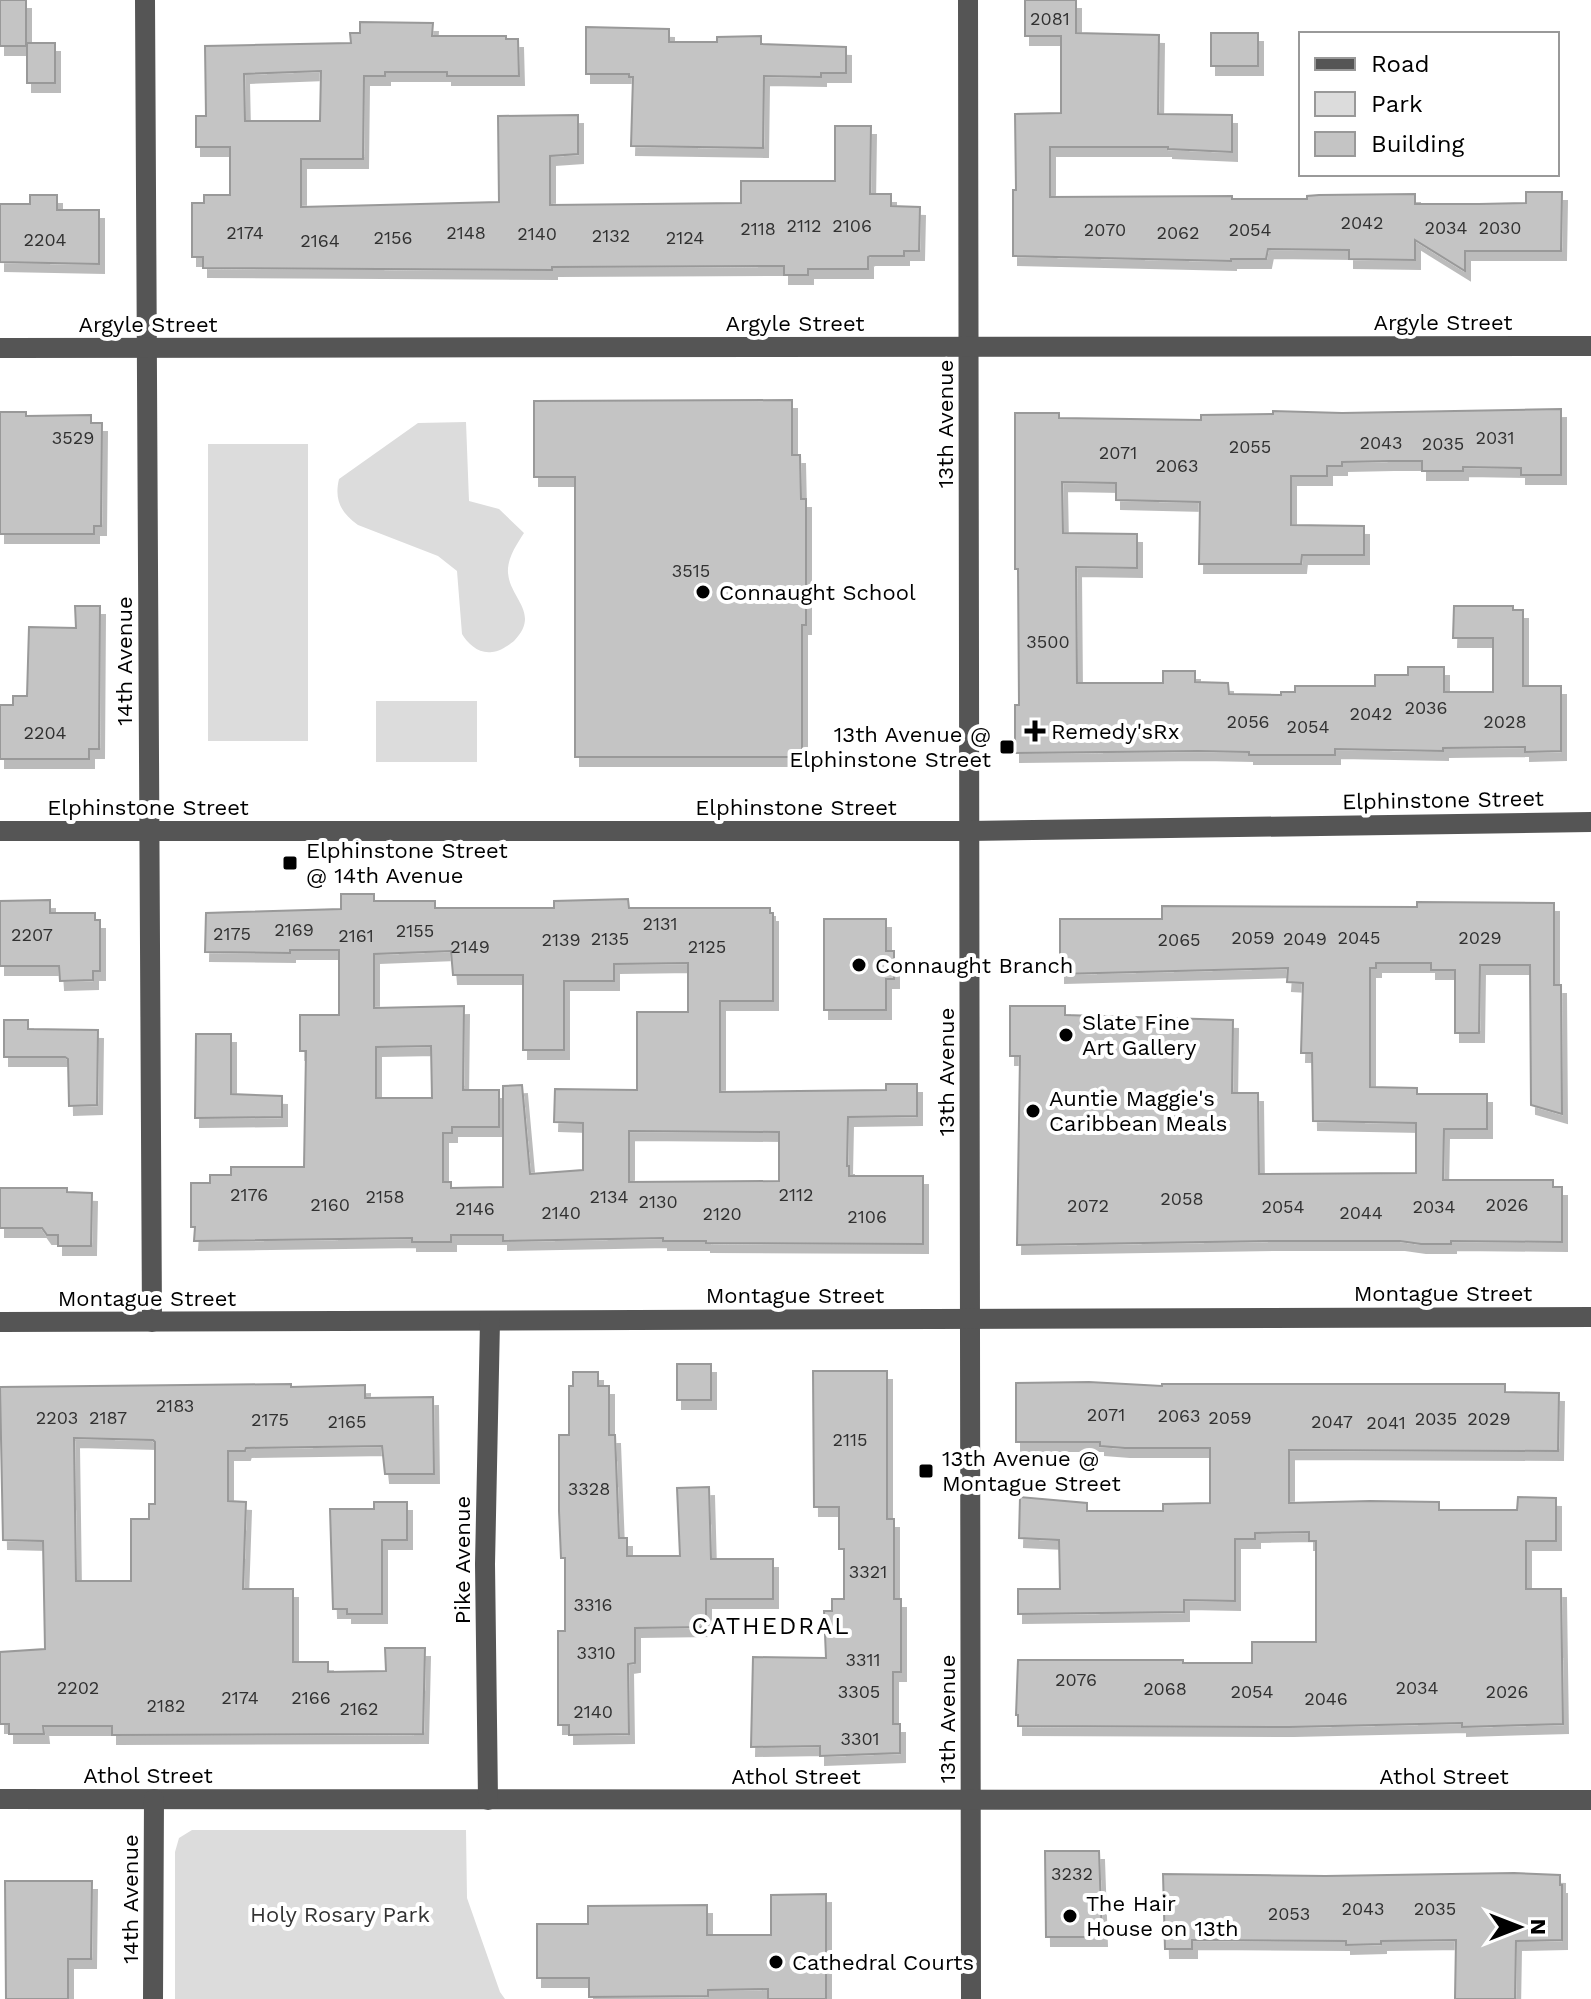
<svg xmlns="http://www.w3.org/2000/svg" width="1591" height="1999" viewBox="0 0 1591 1999" font-family="'Work Sans',sans-serif">
  <style>
    .green { fill: #dcdcdc }
    .building { fill: #c4c4c4; stroke: #999; stroke-width: 2; fill-rule: evenodd; filter: url(#shadow) }
    .lines { fill: none; stroke-linecap: round; stroke-linejoin: round }
    .minor { stroke: #555; stroke-width: 20 }
    .poi-dot { fill: #000; stroke: #fff; stroke-width: 3 }
    .labels { text-anchor: middle; dominant-baseline: central; stroke-width: 8; stroke-linejoin: round; paint-order: stroke }
    .number-label { font-size: 18px; fill: #313131 }
    .street-label { font-size: 22px; fill: #000; stroke: #fff }
    .poi-label { font-size: 22px; fill: #000; stroke: #fff; text-anchor: start }
    .park-label { font-size: 22px; fill: #333; stroke: #fff }
    .neighbourhood-label { font-size: 24px; letter-spacing: 2px; fill: #000; stroke: #fff }
  </style>
  <defs>
    <filter id="shadow"><feDropShadow dx="5" dy="9" stdDeviation="0" flood-color="#0004"/></filter>
  </defs>
  <rect width="100%" height="100%" fill="#fff"/>
  <g class="green">
    <path d="M466,422L469,501L499,509L524,533C517,544 507,558 508,573C510,599 541,613 514,641C509,645 499,652 492,652C479,654 468,644 462,634L457,571L438,556L358,525C341,513 334,500 339,479L418,423Z"/>
    <rect x="208" y="444" width="100" height="297"/>
    <rect x="376" y="701" width="101" height="61"/>
    <polygon points="192,1830 466,1830 467,1898 500,1992 505,1999 175,1999 175,1852 179,1838"/>
  </g>
  <g class="building">
    <rect x="0" y="0" width="26" height="46"/>
    <polygon points="1025,0 1076,0 1076,33 1159,35 1158,114 1232,115 1232,152 1168,149 1168,147 1050,147 1050,197 1232,196 1232,199 1307,199 1307,196 1319,195 1415,194 1415,204 1479,204 1526,203 1526,192 1562,192 1561,251 1465,251 1465,271 1415,240 1415,260 1349,259 1349,250 1268,249 1266,259 1231,259 1231,261 1013,256 1013,190 1016,190 1015,114 1061,113 1061,36 1025,36"/>
    <path d="M360,22L433,23L432,36H506V39H518L519,76H447V72H385V76H364L363,159H301V207L499,202L498,116L578,115V154L550,156V205L741,203V181H835V126H871L870,194H891V206L920,207L919,251H904V256H870L868,257V269H808V275H784V266L552,267V270L203,268V257H192V203H204V195H230V147H196V116H206L205,46L351,43L350,33H360ZM321,71L320,121H245L244,74Z"/>
    <polygon points="586,27 669,29 669,42 717,42 717,37 761,36 761,44 846,47 846,73 821,73 821,77 764,76 763,148 631,146 633,77 629,77 629,74 586,74"/>
    <rect x="1211" y="33" width="47" height="33"/>
    <rect x="27" y="43" width="28" height="40"/>
    <polygon points="30,195 57,195 57,210 99,210 99,264 0,262 0,204 30,204"/>
    <polygon points="792,400 792,455 800,455 801,499 806,499 806,625 802,625 802,757 575,757 575,477 534,477 534,401"/>
    <polygon points="1561,409 1561,475 1521,475 1521,468 1463,467 1463,471 1422,471 1422,461 1389,461 1342,462 1342,466 1327,466 1327,476 1291,476 1291,525 1364,526 1364,555 1302,555 1301,564 1199,564 1200,502 1116,500 1116,483 1062,482 1063,533 1137,534 1137,568 1076,567 1077,683 1163,683 1163,671 1195,671 1195,682 1228,683 1229,694 1281,695 1281,692 1295,692 1295,686 1375,686 1375,675 1408,675 1408,667 1444,667 1444,692 1493,692 1493,638 1453,638 1454,606 1513,606 1513,610 1523,610 1523,686 1561,686 1561,751 1525,752 1525,747 1443,748 1443,751 1335,749 1335,755 1249,755 1249,752 1198,751 1015,753 1015,705 1019,705 1018,569 1015,569 1015,413 1059,413 1059,418 1201,420 1201,415 1273,414 1273,411 1342,413"/>
    <polygon points="0,412 26,412 26,416 91,415 91,423 102,423 101,526 94,526 94,534 0,534"/>
    <polygon points="75,606 100,606 99,749 89,749 89,759 0,759 0,705 13,705 13,696 27,696 29,627 76,628"/>
    <path d="M341,894H374V901H435V908H554V901L628,899L629,908H770V913H773V1001H720V1092L886,1090V1084H917V1116L848,1117L847,1166H849V1176H923V1244L706,1243V1241H663V1238L503,1241V1235H451V1242H412V1238L194,1241L195,1227H191V1183H210V1175H231V1167H304L306,1051H300V1015H339V950H290V953L205,952L206,913L341,909ZM451,951L453,975H523V1050H564V981H614V964L688,963V1012H637V1090L555,1089L554,1122L583,1123V1170L530,1174L522,1085L503,1086V1187L451,1188V1182H443V1133H452V1127H499V1090H463L464,1006L374,1008V954ZM431,1046L432,1098H376V1047ZM629,1131L779,1132V1181L629,1182Z"/>
    <polygon points="50,900 50,913 95,913 95,920 100,920 100,971 93,971 93,980 60,981 59,966 0,966 0,901"/>
    <polygon points="1417,902 1554,903 1554,985 1561,985 1562,1114 1531,1105 1530,965 1480,965 1479,1033 1455,1033 1455,970 1431,970 1431,963 1376,963 1376,968 1370,968 1370,1087 1417,1088 1417,1094 1487,1094 1487,1129 1444,1129 1443,1180 1553,1180 1553,1187 1562,1187 1562,1242 1451,1241 1451,1244 1421,1244 1400,1241 1269,1241 1017,1245 1020,1056 1010,1056 1010,1006 1065,1006 1065,1015 1233,1020 1232,1093 1258,1093 1259,1174 1416,1173 1416,1123 1313,1121 1312,1053 1301,1053 1303,983 1287,982 1288,968 1060,974 1060,919 1162,919 1162,906 1417,907"/>
    <polygon points="824,919 886,919 886,951 894,951 894,979 886,979 886,1010 824,1010"/>
    <polygon points="4,1020 28,1020 28,1029 98,1030 97,1105 69,1106 68,1059 65,1057 4,1057"/>
    <polygon points="196,1034 231,1034 231,1094 282,1096 282,1117 195,1118"/>
    <polygon points="0,1188 67,1188 67,1192 92,1193 91,1246 58,1246 58,1235 47,1235 42,1228 0,1228"/>
    <rect x="677" y="1364" width="34" height="36"/>
    <polygon points="813,1371 887,1371 887,1519 894,1519 894,1599 901,1599 901,1672 893,1672 893,1724 900,1724 900,1753 820,1756 820,1746 751,1747 753,1657 826,1658 824,1611 832,1611 832,1599 844,1599 844,1549 839,1549 839,1507 814,1507"/>
    <polygon points="573,1372 598,1372 598,1386 609,1386 609,1435 615,1435 619,1538 627,1538 627,1556 680,1556 677,1488 709,1487 711,1559 773,1559 773,1599 706,1599 706,1627 635,1628 635,1663 628,1664 629,1734 569,1735 569,1725 558,1725 558,1631 565,1631 565,1558 561,1558 559,1511 559,1435 569,1435 569,1386 573,1386"/>
    <polygon points="1089,1382 1162,1386 1162,1384 1505,1384 1505,1392 1559,1393 1558,1451 1289,1450 1289,1503 1370,1501 1439,1502 1439,1510 1517,1510 1518,1497 1556,1498 1556,1541 1526,1541 1526,1589 1561,1589 1563,1724 1462,1727 1462,1723 1289,1727 1018,1726 1018,1715 1016,1715 1018,1660 1183,1660 1183,1663 1252,1663 1252,1642 1316,1642 1316,1541 1309,1541 1309,1532 1255,1533 1255,1539 1235,1539 1235,1601 1184,1600 1184,1612 1018,1614 1018,1589 1060,1589 1059,1540 1019,1538 1020,1497 1087,1503 1087,1511 1163,1511 1163,1504 1210,1503 1210,1448 1125,1448 1100,1446 1100,1442 1016,1442 1016,1383"/>
    <path d="M291,1384V1387L365,1385V1398L433,1397L434,1474H385L382,1446L246,1448L245,1451H228V1501L246,1502L243,1589H293V1662H328V1672L386,1671L385,1648H425L423,1734L112,1735V1726H43L44,1734H9V1724H0V1652L45,1649L43,1541L3,1540L0,1387ZM74,1438L153,1440L155,1442V1504H149V1519H131V1581H76Z"/>
    <polygon points="374,1502 407,1502 407,1540 382,1540 382,1614 347,1614 347,1609 333,1609 330,1509 374,1509"/>
    <polygon points="1045,1851 1099,1851 1102,1937 1046,1937"/>
    <polygon points="1514,1873 1560,1875 1560,1885 1562,1885 1562,1940 1516,1941 1515,1999 1455,1999 1456,1940 1381,1941 1381,1944 1346,1945 1346,1941 1192,1940 1192,1949 1165,1949 1163,1874 1325,1876"/>
    <polygon points="5,1881 92,1881 91,1959 68,1959 68,1999 6,1999"/>
    <polygon points="826,1894 826,1999 768,1999 768,1989 708,1990 708,1996 589,1997 589,1978 537,1978 537,1924 588,1924 588,1906 707,1905 707,1935 771,1935 771,1895"/>
  </g>
  <g class="lines">
    <g class="minor">
      <polyline points="145,0 152,1322"/>
      <polyline points="968,0 971,1999"/>
      <polyline points="0,348 1591,346"/>
      <polyline points="0,831 969,831 1591,822"/>
      <polyline points="0,1322 1591,1317"/>
      <polyline points="0,1799 1591,1800"/>
      <polyline points="488,1800 485,1564 490,1321"/>
      <polyline points="153,1999 154,1799"/>
    </g>
  </g>
  <g class="poi-dot">
    <circle cx="703" cy="592" r="8"/>
    <path d="M1031 719h8v8h8v8h-8v8h-8v-8h-8v-8h8z"/>
    <rect x="999" y="739" width="16" height="16" rx="4"/>
    <rect x="282" y="855" width="16" height="16" rx="4"/>
    <circle cx="859" cy="965" r="8"/>
    <circle cx="1066" cy="1035" r="8"/>
    <circle cx="1033" cy="1111" r="8"/>
    <rect x="918" y="1463" width="16" height="16" rx="4"/>
    <circle cx="1070" cy="1916" r="8"/>
    <circle cx="776" cy="1962" r="8"/>
  </g>
  <g class="labels">
    <g class="number-label">
      <text x="1050" y="18">2081</text>
      <text x="1362" y="222">2042</text>
      <text x="804" y="225">2112</text>
      <text x="852" y="225">2106</text>
      <text x="1446" y="227">2034</text>
      <text x="1500" y="227">2030</text>
      <text x="758" y="228">2118</text>
      <text x="1105" y="229">2070</text>
      <text x="1250" y="229">2054</text>
      <text x="245" y="232">2174</text>
      <text x="466" y="232">2148</text>
      <text x="1178" y="232">2062</text>
      <text x="537" y="233">2140</text>
      <text x="611" y="235">2132</text>
      <text x="393" y="237">2156</text>
      <text x="685" y="237">2124</text>
      <text x="45" y="239">2204</text>
      <text x="320" y="240">2164</text>
      <text x="73" y="437">3529</text>
      <text x="1495" y="437">2031</text>
      <text x="1381" y="442">2043</text>
      <text x="1443" y="443">2035</text>
      <text x="1250" y="446">2055</text>
      <text x="1118" y="452">2071</text>
      <text x="1177" y="465">2063</text>
      <text x="691" y="570">3515</text>
      <text x="1048" y="641">3500</text>
      <text x="1426" y="707">2036</text>
      <text x="1371" y="713">2042</text>
      <text x="1248" y="721">2056</text>
      <text x="1505" y="721">2028</text>
      <text x="1308" y="726">2054</text>
      <text x="45" y="732">2204</text>
      <text x="660" y="923">2131</text>
      <text x="294" y="929">2169</text>
      <text x="415" y="930">2155</text>
      <text x="232" y="933">2175</text>
      <text x="32" y="934">2207</text>
      <text x="356" y="935">2161</text>
      <text x="1253" y="937">2059</text>
      <text x="1359" y="937">2045</text>
      <text x="1480" y="937">2029</text>
      <text x="610" y="938">2135</text>
      <text x="1305" y="938">2049</text>
      <text x="561" y="939">2139</text>
      <text x="1179" y="939">2065</text>
      <text x="470" y="946">2149</text>
      <text x="707" y="946">2125</text>
      <text x="249" y="1194">2176</text>
      <text x="796" y="1194">2112</text>
      <text x="385" y="1196">2158</text>
      <text x="609" y="1196">2134</text>
      <text x="1182" y="1198">2058</text>
      <text x="658" y="1201">2130</text>
      <text x="330" y="1204">2160</text>
      <text x="1507" y="1204">2026</text>
      <text x="1088" y="1205">2072</text>
      <text x="1283" y="1206">2054</text>
      <text x="1434" y="1206">2034</text>
      <text x="475" y="1208">2146</text>
      <text x="561" y="1212">2140</text>
      <text x="1361" y="1212">2044</text>
      <text x="722" y="1213">2120</text>
      <text x="867" y="1216">2106</text>
      <text x="175" y="1405">2183</text>
      <text x="1106" y="1414">2071</text>
      <text x="1179" y="1415">2063</text>
      <text x="57" y="1417">2203</text>
      <text x="108" y="1417">2187</text>
      <text x="1230" y="1417">2059</text>
      <text x="1436" y="1418">2035</text>
      <text x="1489" y="1418">2029</text>
      <text x="270" y="1419">2175</text>
      <text x="347" y="1421">2165</text>
      <text x="1332" y="1421">2047</text>
      <text x="1386" y="1422">2041</text>
      <text x="850" y="1439">2115</text>
      <text x="589" y="1488">3328</text>
      <text x="868" y="1571">3321</text>
      <text x="593" y="1604">3316</text>
      <text x="596" y="1652">3310</text>
      <text x="863" y="1659">3311</text>
      <text x="1076" y="1679">2076</text>
      <text x="78" y="1687">2202</text>
      <text x="1417" y="1687">2034</text>
      <text x="1165" y="1688">2068</text>
      <text x="859" y="1691">3305</text>
      <text x="1252" y="1691">2054</text>
      <text x="1507" y="1691">2026</text>
      <text x="240" y="1697">2174</text>
      <text x="311" y="1697">2166</text>
      <text x="1326" y="1698">2046</text>
      <text x="166" y="1705">2182</text>
      <text x="359" y="1708">2162</text>
      <text x="593" y="1711">2140</text>
      <text x="860" y="1738">3301</text>
      <text x="1072" y="1873">3232</text>
      <text x="1363" y="1908">2043</text>
      <text x="1435" y="1908">2035</text>
      <text x="1289" y="1913">2053</text>
    </g>
    <g class="street-label">
      <text x="1443" y="322">Argyle Street</text>
      <text x="795" y="323">Argyle Street</text>
      <text x="148" y="324">Argyle Street</text>
      <text transform="translate(945 424) rotate(-90)">13th Avenue</text>
      <text transform="translate(124 661) rotate(-90)">14th Avenue</text>
      <text transform="translate(1443 800) rotate(-1)">Elphinstone Street</text>
      <text x="148" y="807">Elphinstone Street</text>
      <text x="796" y="807">Elphinstone Street</text>
      <text transform="translate(946 1072) rotate(-90)">13th Avenue</text>
      <text x="1443" y="1293">Montague Street</text>
      <text x="795" y="1295">Montague Street</text>
      <text x="147" y="1298">Montague Street</text>
      <text transform="translate(462 1560) rotate(-90)">Pike Avenue</text>
      <text transform="translate(947 1719) rotate(-90)">13th Avenue</text>
      <text x="148" y="1775">Athol Street</text>
      <text x="796" y="1776">Athol Street</text>
      <text x="1444" y="1776">Athol Street</text>
      <text transform="translate(130 1899) rotate(-90)">14th Avenue</text>
    </g>
    <g class="poi-label">
      <text x="719" y="592">Connaught School</text>
      <text x="1051" y="731">Remedy'sRx</text>
      <text x="991" y="734" text-anchor="end">13th Avenue @<tspan x="991" dy="25">Elphinstone Street</tspan></text>
      <text x="306" y="850">Elphinstone Street<tspan x="306" dy="25">@ 14th Avenue</tspan></text>
      <text x="875" y="965">Connaught Branch</text>
      <text x="1082" y="1022">Slate Fine<tspan x="1082" dy="25">Art Gallery</tspan></text>
      <text x="1049" y="1098">Auntie Maggie's<tspan x="1049" dy="25">Caribbean Meals</tspan></text>
      <text x="942" y="1458">13th Avenue @<tspan x="942" dy="25">Montague Street</tspan></text>
      <text x="1086" y="1903">The Hair<tspan x="1086" dy="25">House on 13th</tspan></text>
      <text x="792" y="1962">Cathedral Courts</text>
    </g>
    <g class="park-label">
      <text x="340" y="1914">Holy Rosary Park</text>
    </g>
    <g class="neighbourhood-label">
      <text x="771" y="1626">CATHEDRAL</text>
    </g>
  </g>
  <rect x="1299" y="32" width="260" height="144" fill="#ffffff" stroke="#999999" stroke-width="2"/>
  <rect x="1315" y="58" width="40" height="12" fill="#555555" stroke="#999999" stroke-width="2"/>
  <text x="1371" y="72" font-size="24" fill="#000000">Road</text>
  <rect x="1315" y="92" width="40" height="24" fill="#dcdcdc" stroke="#999999" stroke-width="2"/>
  <text x="1371" y="112" font-size="24" fill="#000000">Park</text>
  <rect x="1315" y="132" width="40" height="24" fill="#c4c4c4" stroke="#999999" stroke-width="2"/>
  <text x="1371" y="152" font-size="24" fill="#000000">Building</text>
  <g transform="translate(1519 1927) rotate(90)" stroke="#ffffff" stroke-width="6" paint-order="stroke">
  <path d="M0-6L14 30L0 20L-14 30Z" fill="#000000"/>
  <text y="-12" font-size="22" font-weight="bold" text-anchor="middle" fill="#000000">N</text>
  </g>
</svg>
